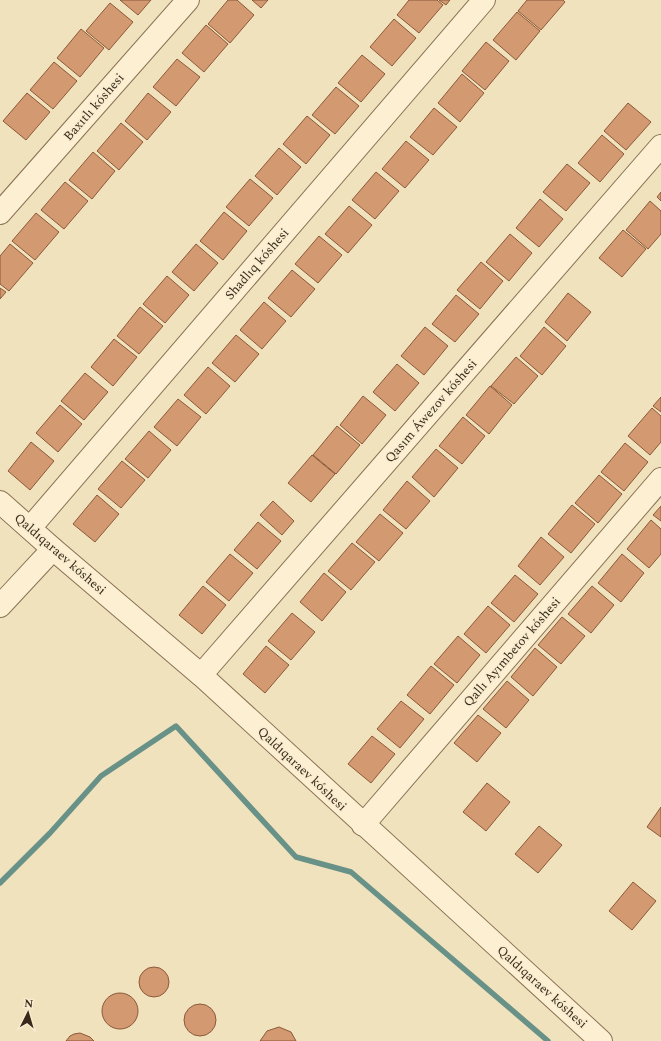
<svg xmlns="http://www.w3.org/2000/svg" width="661" height="1041" viewBox="0 0 661 1041" font-family="Spectral,serif">
  <style>
    .lines { fill: none; stroke-linecap: round; stroke-linejoin: round }
    .stream { stroke: #689187; stroke-width: 5.5 }
    .building { fill: #d39970; stroke: #8c5939 }
    .minor-casing { stroke: #8b7155; stroke-width: 24 }
    .minor { stroke: #fcefd2; stroke-width: 22 }
    .labels { text-anchor: middle; dominant-baseline: central; stroke-width: 3; stroke-linejoin: round; paint-order: stroke }
    .street-label { font-size: 13px; fill: #39291b; stroke: #f8ecce }
  </style>
  <rect width="100%" height="100%" fill="#f1e2be"/>
  <g class="lines">
    <polyline class="stream" points="0,883 50,833 101,776 176,726 296,857 351,872 548,1041"/>
  </g>
  <g class="building">
    <polygon points="120,0 151,0 138,15"/>
    <polygon points="228,0 237,0 254,15 230,43 208,24"/>
    <polygon points="252,0 268,0 261,8"/>
    <polygon points="409,0 437,0 443,5 419,33 397,15"/>
    <polygon points="439,0 450,0 446,5"/>
    <polygon points="527,0 563,0 565,2 541,30 518,11"/>
    <polygon points="110,3 133,22 109,50 86,31"/>
    <polygon points="517,12 540,31 516,60 493,40"/>
    <polygon points="394,19 416,38 392,66 370,47"/>
    <polygon points="206,25 228,44 204,72 182,53"/>
    <polygon points="81,29 104,48 80,77 57,58"/>
    <polygon points="486,42 509,61 485,90 462,71"/>
    <polygon points="362,55 385,74 361,102 338,83"/>
    <polygon points="177,59 200,77 176,106 153,87"/>
    <polygon points="54,62 77,81 53,109 30,90"/>
    <polygon points="462,74 484,93 460,122 438,103"/>
    <polygon points="336,87 359,106 335,134 312,115"/>
    <polygon points="27,93 50,112 26,140 3,121"/>
    <polygon points="148,93 171,112 147,140 125,121"/>
    <polygon points="628,103 651,122 626,150 604,131"/>
    <polygon points="434,108 457,127 433,155 410,137"/>
    <polygon points="307,116 330,135 306,164 283,144"/>
    <polygon points="121,123 143,142 119,170 97,151"/>
    <polygon points="602,135 624,154 600,182 578,163"/>
    <polygon points="406,141 429,160 405,188 382,169"/>
    <polygon points="279,148 301,167 277,195 255,176"/>
    <polygon points="93,152 115,171 92,199 69,180"/>
    <polygon points="567,164 590,183 566,211 543,192"/>
    <polygon points="376,172 399,191 375,219 352,200"/>
    <polygon points="250,179 273,198 249,226 226,207"/>
    <polygon points="65,182 88,201 64,229 41,210"/>
    <polygon points="661,192 661,201 657,197"/>
    <polygon points="540,199 563,219 539,247 516,228"/>
    <polygon points="650,201 661,211 661,234 648,249 626,230"/>
    <polygon points="349,206 372,225 348,253 325,234"/>
    <polygon points="224,212 247,231 223,260 200,241"/>
    <polygon points="36,213 59,232 35,260 12,241"/>
    <polygon points="623,230 646,249 622,277 599,258"/>
    <polygon points="510,234 532,253 509,281 486,262"/>
    <polygon points="319,236 342,255 318,283 295,264"/>
    <polygon points="10,244 33,263 9,291 0,284 0,256"/>
    <polygon points="196,244 218,263 194,291 172,272"/>
    <polygon points="481,262 503,281 480,309 457,290"/>
    <polygon points="292,270 315,289 291,317 268,298"/>
    <polygon points="167,276 189,295 165,323 143,304"/>
    <polygon points="0,288 6,292 0,299"/>
    <polygon points="568,293 591,312 567,341 545,322"/>
    <polygon points="456,295 479,314 455,342 432,324"/>
    <polygon points="264,302 286,321 262,349 240,330"/>
    <polygon points="140,307 163,326 139,354 117,336"/>
    <polygon points="425,327 448,346 424,375 401,356"/>
    <polygon points="544,327 566,346 542,375 520,356"/>
    <polygon points="236,335 259,354 235,382 212,363"/>
    <polygon points="114,339 137,357 113,386 91,367"/>
    <polygon points="516,357 538,376 514,404 491,386"/>
    <polygon points="397,364 419,383 395,411 373,392"/>
    <polygon points="208,367 230,386 206,414 184,395"/>
    <polygon points="85,373 108,392 84,420 61,401"/>
    <polygon points="490,386 512,405 489,434 466,415"/>
    <polygon points="363,396 386,415 362,444 340,425"/>
    <polygon points="661,397 661,412 653,406"/>
    <polygon points="178,399 201,417 177,446 154,427"/>
    <polygon points="60,405 82,424 58,452 36,433"/>
    <polygon points="652,408 661,416 661,442 650,455 628,436"/>
    <polygon points="463,417 485,436 462,464 439,446"/>
    <polygon points="337,426 360,445 336,474 313,455"/>
    <polygon points="149,431 171,450 148,478 125,459"/>
    <polygon points="31,442 54,461 30,490 8,471"/>
    <polygon points="625,443 648,462 624,491 601,472"/>
    <polygon points="436,449 458,468 434,497 412,477"/>
    <polygon points="312,455 335,474 311,502 288,483"/>
    <polygon points="122,461 145,480 121,508 98,489"/>
    <polygon points="599,475 622,494 598,523 575,503"/>
    <polygon points="407,481 430,501 406,529 383,510"/>
    <polygon points="97,495 119,514 95,542 73,524"/>
    <polygon points="273,501 294,521 282,535 260,515"/>
    <polygon points="572,505 595,524 571,553 548,534"/>
    <polygon points="661,506 661,521 653,515"/>
    <polygon points="380,514 403,533 379,561 356,542"/>
    <polygon points="651,520 661,529 661,554 649,568 627,549"/>
    <polygon points="258,522 281,541 257,569 234,550"/>
    <polygon points="541,537 564,557 540,585 518,566"/>
    <polygon points="352,543 375,562 351,590 328,571"/>
    <polygon points="230,554 253,573 229,601 206,582"/>
    <polygon points="622,554 644,573 621,602 598,583"/>
    <polygon points="324,573 346,592 322,621 300,602"/>
    <polygon points="515,575 538,594 514,622 491,603"/>
    <polygon points="203,586 226,605 202,634 179,615"/>
    <polygon points="592,586 614,605 591,633 568,614"/>
    <polygon points="488,606 510,625 486,653 464,634"/>
    <polygon points="292,613 315,632 291,660 268,641"/>
    <polygon points="562,617 585,636 561,664 538,645"/>
    <polygon points="458,636 480,655 457,683 434,664"/>
    <polygon points="266,646 289,665 265,693 243,674"/>
    <polygon points="535,648 557,667 533,696 511,677"/>
    <polygon points="431,666 454,685 430,714 407,695"/>
    <polygon points="507,681 529,700 506,728 483,709"/>
    <polygon points="401,701 424,719 400,748 377,729"/>
    <polygon points="478,715 501,733 477,762 454,743"/>
    <polygon points="372,736 395,754 371,783 348,764"/>
    <polygon points="487,783 510,802 486,831 463,812"/>
    <polygon points="661,807 661,837 647,827"/>
    <polygon points="539,826 562,845 538,873 515,854"/>
    <polygon points="633,882 656,901 632,930 609,911"/>
    <circle cx="154" cy="982" r="15"/>
    <circle cx="120" cy="1011" r="18"/>
    <circle cx="200" cy="1020" r="16"/>
    <polygon points="279,1027 291,1032 296,1041 260,1041 267,1031"/>
    <polygon points="80,1033 90,1037 94,1041 66,1041 70,1036 74,1034"/>
  </g>
  <g class="lines">
    <g class="minor-casing">
      <g id="minor">
        <polyline points="0,213 188,0"/>
        <polyline points="0,502 53,549 201,675 601,1041"/>
        <polyline points="30,528 484,0"/>
        <polyline points="0,606 53,549"/>
        <polyline points="201,675 661,146"/>
        <polyline points="363,825 661,479"/>
      </g>
    </g>
    <use href="#minor" class="minor"/>
  </g>
  <g class="labels">
    <g class="street-label">
      <text transform="translate(94 107) rotate(-49)">Baxıtlı kóshesi</text>
      <text transform="translate(257 264) rotate(-49)">Shadlıq kóshesi</text>
      <text transform="translate(431 411) rotate(-49)">Qasım Áwezov kóshesi</text>
      <text transform="translate(60 554) rotate(41)">Qaldıqaraev kóshesi</text>
      <text transform="translate(512 652) rotate(-49)">Qallı Ayımbetov kóshesi</text>
      <text transform="translate(302 769) rotate(43)">Qaldıqaraev kóshesi</text>
      <text transform="translate(542 987) rotate(42)">Qaldıqaraev kóshesi</text>
    </g>
  </g>
  <g transform="translate(28 1013) rotate(5)" stroke="#f8ecce" stroke-width="3" paint-order="stroke">
  <path d="M0-3L7 15L0 10L-7 15Z" fill="#39291b"/>
  <text y="-6" font-size="11" font-weight="bold" text-anchor="middle" fill="#39291b">N</text>
  </g>
</svg>
